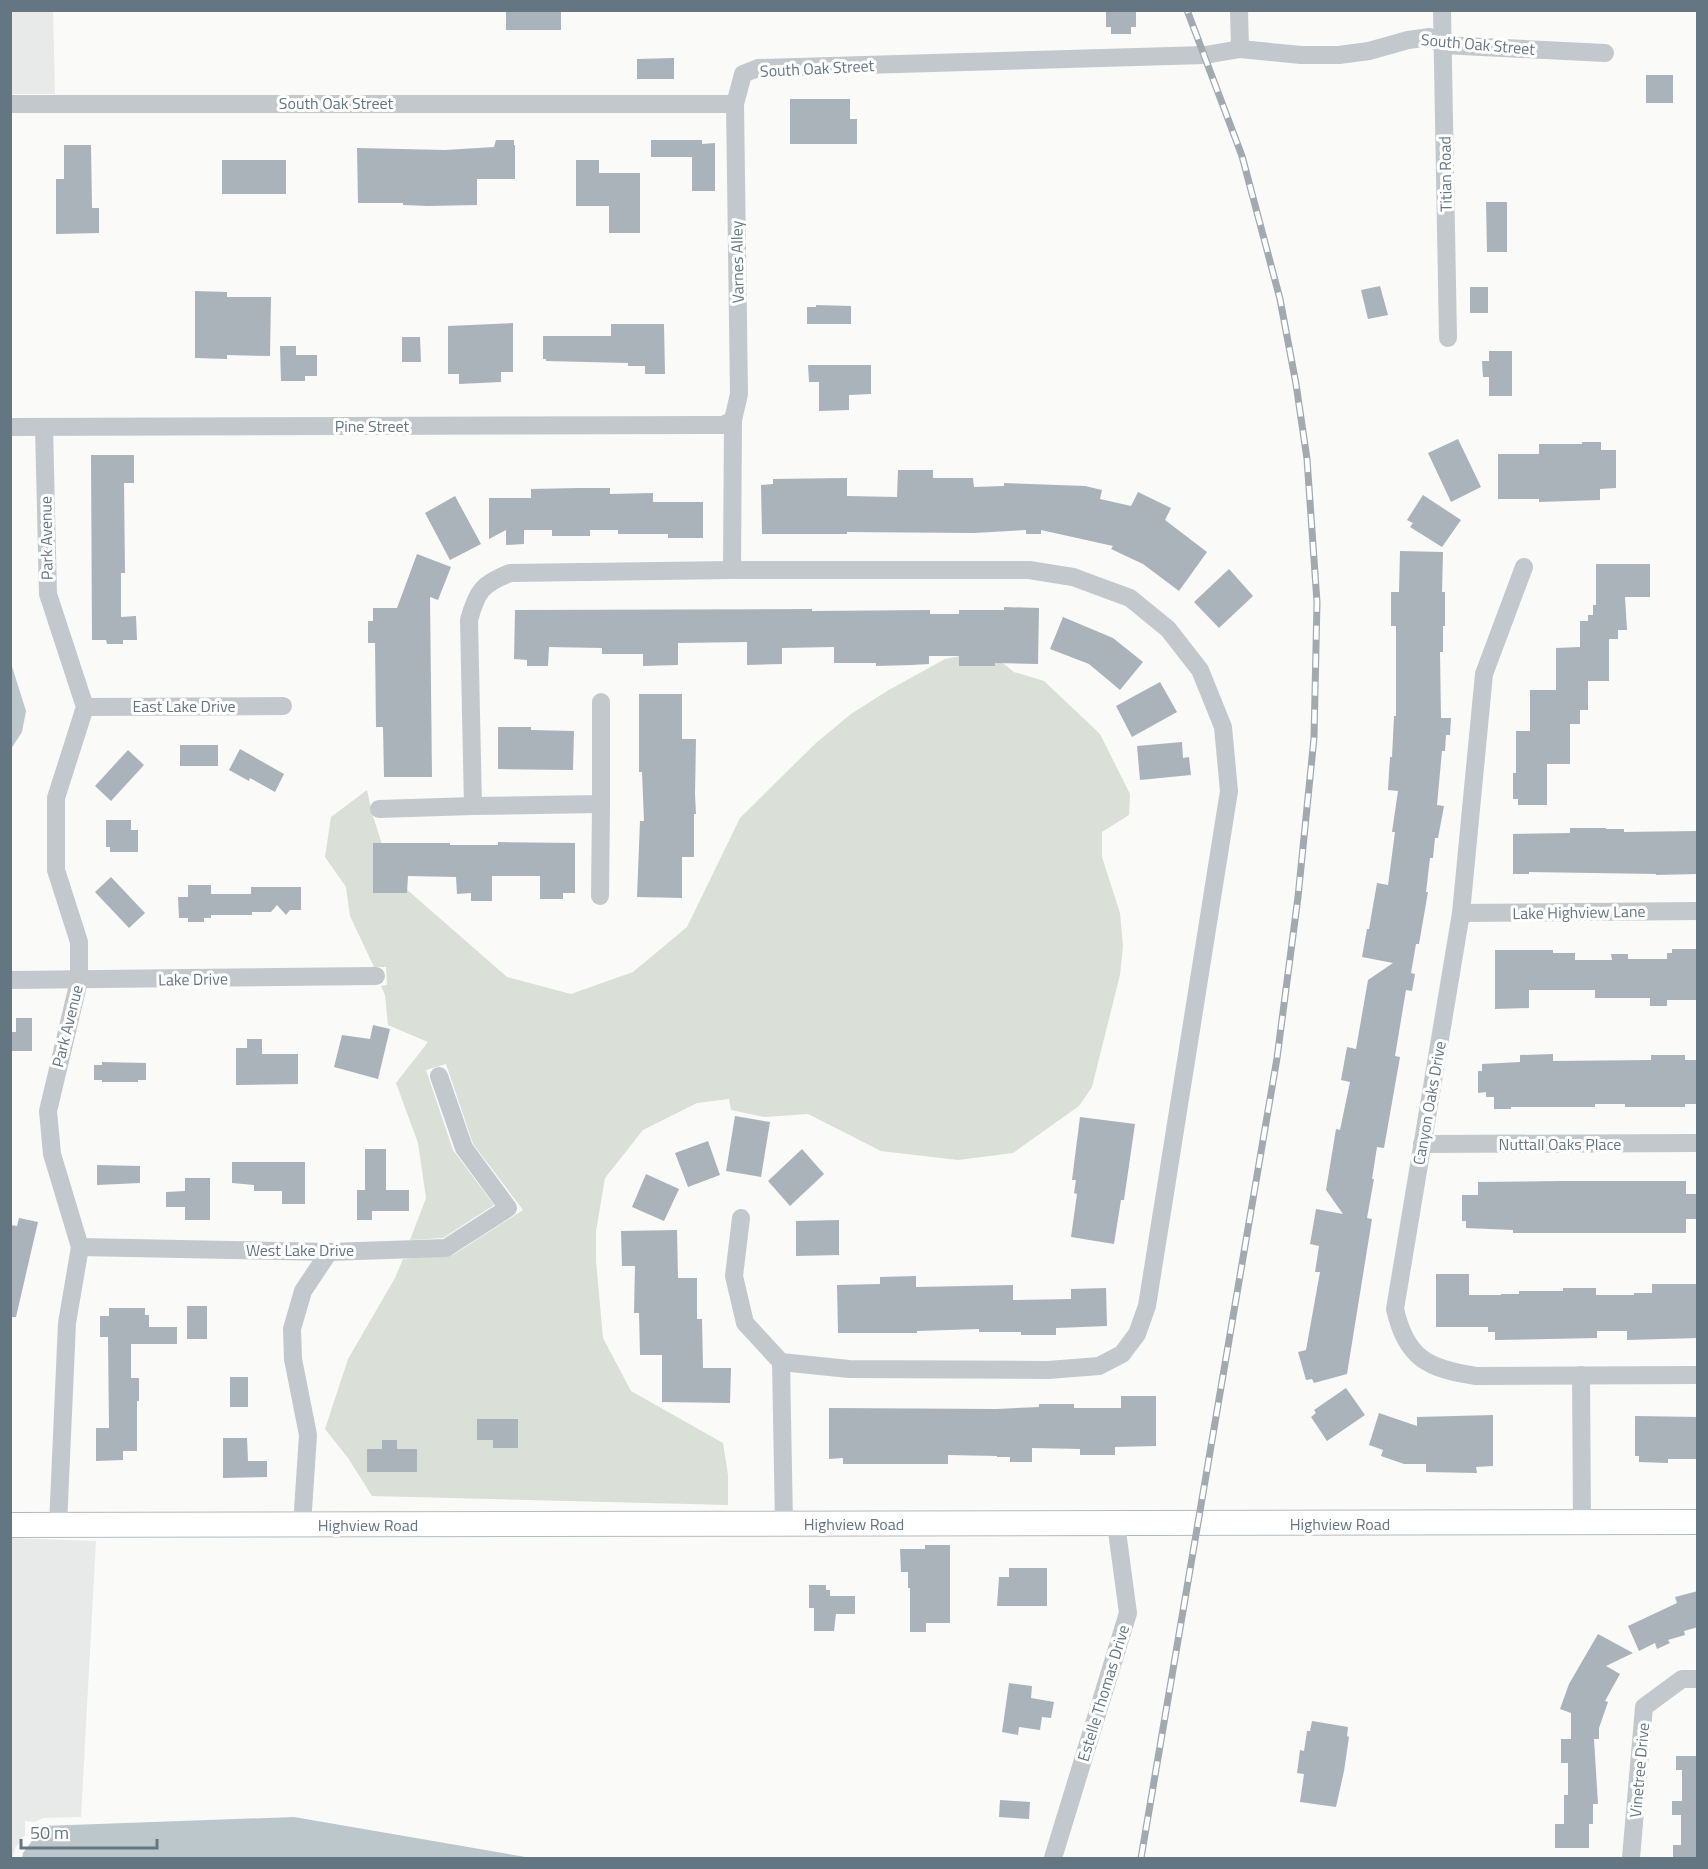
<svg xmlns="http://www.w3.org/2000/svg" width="1708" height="1869" viewBox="0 0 1708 1869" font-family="'Titillium Web',sans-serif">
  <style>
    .built { fill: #e8e9e9 }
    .green { fill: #dadfd7 }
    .water { fill: #bbc7cb }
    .building { fill: #aab3b9 }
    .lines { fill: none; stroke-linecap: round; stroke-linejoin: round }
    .secondary-casing { stroke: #b3babf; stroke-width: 26 }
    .street { stroke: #c3c8cc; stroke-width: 18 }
    .secondary { stroke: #fff; stroke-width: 24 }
    .rail-casing { stroke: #a2aab0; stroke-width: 7 }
    .rail { stroke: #fff; stroke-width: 4.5; stroke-dasharray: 14; stroke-linecap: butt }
    .labels { text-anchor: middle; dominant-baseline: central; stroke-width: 6; stroke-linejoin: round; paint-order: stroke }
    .street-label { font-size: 16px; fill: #657683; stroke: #fff }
  </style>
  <rect width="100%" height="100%" fill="#fafaf8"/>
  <g class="built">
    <polygon points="10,11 53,11 55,94 11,94"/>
    <polygon points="11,1538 96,1541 81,1817 43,1818 35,1822 25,1821 25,1835 15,1848 13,1858 10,1858"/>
  </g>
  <polygon class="green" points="981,652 999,660 1014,672 1044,681 1100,734 1130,794 1129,815 1102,832 1102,857 1120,913 1123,947 1120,975 1092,1087 1079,1106 1013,1153 958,1160 881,1151 808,1114 764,1117 731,1110 729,1099 697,1103 643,1130 605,1178 596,1231 596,1261 603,1338 631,1391 723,1443 728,1475 728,1505 372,1496 348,1458 325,1429 348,1359 395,1278 403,1259 453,1255 523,1210 473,1144 446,1064 426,1070 453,1150 494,1205 443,1238 410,1240 426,1198 418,1143 396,1083 428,1042 388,1025 385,995 381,986 387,985 386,967 374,967 350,916 346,887 325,857 331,817 367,790 372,813 387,860 404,887 507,977 571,994 633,972 687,927 740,818 816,743 851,714 887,691 945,659"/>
  <g class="water">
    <polygon points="10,660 26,711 22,732 11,749"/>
    <polygon points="294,1817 531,1858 22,1858 23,1853 43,1826"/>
  </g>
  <g class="building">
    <rect x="506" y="10" width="55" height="20"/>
    <polygon points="1106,11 1136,11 1136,27 1131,27 1131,34 1111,34 1111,27 1106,27"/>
    <polygon points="674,58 674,79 637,79 637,59"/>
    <rect x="1646" y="75" width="27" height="28"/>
    <polygon points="790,99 850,99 850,119 857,119 857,144 790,144"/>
    <polygon points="496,140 514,140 514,145 515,145 515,179 477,179 477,205 428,206 403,205 403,203 358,203 357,148 445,150 494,147"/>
    <polygon points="651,140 702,140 702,144 715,143 715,191 692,191 692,157 651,157"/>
    <polygon points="64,145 91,145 92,208 99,208 99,233 56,234 56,179 64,179"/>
    <rect x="222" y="160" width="64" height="34"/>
    <polygon points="576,160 599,160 599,173 640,173 640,233 609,233 609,206 576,206"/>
    <polygon points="1486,202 1507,202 1507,252 1487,252"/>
    <polygon points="1380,286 1388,315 1368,319 1361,290"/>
    <rect x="1470" y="287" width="18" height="26"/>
    <polygon points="195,291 227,292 227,297 271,297 270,356 227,355 227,359 195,358"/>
    <polygon points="816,305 851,306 851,324 807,324 807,307 816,307"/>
    <polygon points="513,323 513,372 501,372 501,382 459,384 459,374 448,374 448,326"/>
    <polygon points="611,324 664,324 665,374 645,374 645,366 628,366 628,363 546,361 546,359 543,359 543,336 611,336"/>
    <polygon points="402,337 420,337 421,362 402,362"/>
    <polygon points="280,346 296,346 296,355 317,355 317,376 305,376 305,381 281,381"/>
    <polygon points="1489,351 1512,351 1512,396 1489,396 1489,377 1483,377 1482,361 1489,361"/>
    <polygon points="808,365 871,365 871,394 849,395 849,410 819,411 819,382 809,382"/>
    <polygon points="1458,439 1481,487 1451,502 1428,453"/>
    <polygon points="1582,442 1601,442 1601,450 1616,450 1616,488 1600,489 1600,500 1539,502 1539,499 1498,499 1498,454 1539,454 1539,444 1582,444"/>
    <polygon points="91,455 134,455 134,483 124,483 125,573 121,573 121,617 136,616 137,640 123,640 123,644 107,644 106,640 92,640"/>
    <polygon points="898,470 933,470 933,478 973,478 974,487 1004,486 1004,483 1085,486 1102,490 1100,499 1131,506 1138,492 1171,508 1165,520 1207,552 1179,591 1143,564 1111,549 1113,546 1041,530 1041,534 1026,534 1026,530 974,533 847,532 847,534 762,534 761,485 773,484 773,479 847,478 847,496 897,497"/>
    <polygon points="577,488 610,488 610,494 653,493 653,502 703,502 703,538 668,538 668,534 618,534 618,530 590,530 590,536 552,536 552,530 524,530 524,544 506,545 506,530 489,539 489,498 531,498 531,489"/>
    <polygon points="1423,495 1461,520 1442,547 1410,527 1413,523 1407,520"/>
    <polygon points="455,496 481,544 450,560 425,513"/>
    <polygon points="1400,551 1443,552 1442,592 1445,592 1445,626 1443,626 1443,652 1440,652 1441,718 1451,718 1450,735 1446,735 1445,751 1442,751 1437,805 1444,806 1438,838 1435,838 1433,858 1430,858 1426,892 1428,892 1419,944 1416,944 1411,973 1415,974 1412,991 1406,990 1395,1056 1400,1057 1384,1148 1377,1147 1372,1179 1374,1179 1367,1218 1372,1219 1347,1374 1314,1383 1312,1379 1306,1380 1298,1352 1306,1350 1320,1272 1315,1272 1319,1246 1310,1244 1316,1209 1343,1214 1326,1190 1336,1129 1340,1130 1350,1082 1341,1080 1347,1047 1356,1049 1368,980 1393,963 1362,957 1367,929 1369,929 1377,883 1388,885 1395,832 1392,832 1398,791 1388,790 1390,757 1392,757 1394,716 1396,716 1396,626 1391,626 1391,592 1399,592"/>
    <polygon points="417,554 451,567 438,600 430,597 432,777 384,777 383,727 376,727 375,643 368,643 368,621 373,621 373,608 397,608"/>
    <polygon points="1596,564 1650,564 1650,597 1625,597 1627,630 1618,630 1618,639 1609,639 1609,681 1588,681 1588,710 1580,710 1580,724 1570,724 1570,764 1547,764 1547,805 1518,805 1518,799 1513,799 1513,773 1516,773 1516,731 1530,731 1530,690 1556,690 1556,648 1580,647 1580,621 1588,621 1588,615 1593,615 1593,605 1596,605"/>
    <polygon points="1229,569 1253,596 1219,628 1194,602"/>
    <polygon points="1004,607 1039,608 1038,664 995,663 995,666 959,666 959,656 929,656 929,664 911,665 876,666 876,663 834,663 834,647 782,648 782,664 747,665 747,642 678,643 678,665 643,666 643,654 602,654 602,648 549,647 548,666 527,666 527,660 514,659 515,610 812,609 812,611 930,610 930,614 959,614 959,610 1004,610"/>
    <polygon points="1063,617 1113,638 1143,662 1120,690 1089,664 1050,649"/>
    <polygon points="1160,682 1177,712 1132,737 1116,706"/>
    <polygon points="639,694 682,694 682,739 696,739 695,794 696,814 694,814 694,857 682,857 682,898 637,897 640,821 644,821 642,772 639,772"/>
    <polygon points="498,727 531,727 531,730 574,731 573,770 498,769"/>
    <polygon points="1182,742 1183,758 1189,757 1191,775 1140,780 1137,746"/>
    <rect x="180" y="745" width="38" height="21"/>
    <polygon points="240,749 284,774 275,792 250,778 249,781 229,770"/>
    <polygon points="128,750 144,765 111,801 95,786"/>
    <polygon points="106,820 131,820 131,830 138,830 138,852 110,852 110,847 106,847"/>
    <polygon points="1570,828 1606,828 1606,829 1624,829 1624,832 1697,831 1697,874 1656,875 1656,874 1529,872 1529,874 1513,874 1513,834 1570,833"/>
    <polygon points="498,842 575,843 575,893 563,893 563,899 540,899 540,876 492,876 492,901 471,901 471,893 457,894 456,877 408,876 407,893 373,893 373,843 450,843 450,845 498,845"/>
    <polygon points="111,877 145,913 129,928 95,892"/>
    <polygon points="188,885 211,885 211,894 251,894 251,887 301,887 301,910 290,910 286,915 277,905 271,912 252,912 252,915 211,915 211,918 204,918 204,922 188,922 188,918 179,918 178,897 188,897"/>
    <polygon points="1672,949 1698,949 1698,1000 1667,1000 1667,1006 1650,1006 1650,998 1595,998 1595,990 1529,990 1529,1008 1495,1009 1495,950 1553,950 1553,953 1575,953 1575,960 1612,960 1611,954 1628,954 1628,959 1667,959 1667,953 1672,953"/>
    <polygon points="16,1018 32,1018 32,1051 10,1051 10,1032 16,1032"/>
    <polygon points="373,1025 390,1029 378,1079 334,1067 342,1035 370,1039"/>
    <polygon points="247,1039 262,1039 262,1054 298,1054 298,1084 236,1085 236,1048 247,1048"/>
    <polygon points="1553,1054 1553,1061 1651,1060 1651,1055 1685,1055 1685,1060 1698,1060 1698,1104 1685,1104 1685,1107 1625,1107 1625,1104 1595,1104 1595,1107 1511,1107 1511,1109 1494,1109 1494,1097 1486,1097 1486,1092 1478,1093 1478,1071 1482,1071 1482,1064 1520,1062 1520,1055"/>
    <polygon points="102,1062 146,1063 146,1080 138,1080 138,1082 102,1082 102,1080 94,1080 94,1065 102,1065"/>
    <polygon points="735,1116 770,1122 761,1177 726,1171"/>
    <polygon points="1080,1117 1135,1124 1124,1200 1121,1200 1114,1244 1071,1237 1077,1194 1074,1193 1076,1180 1072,1180"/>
    <polygon points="708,1141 720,1175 688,1187 675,1153"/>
    <polygon points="365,1149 386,1149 386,1190 409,1190 409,1211 372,1211 372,1220 357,1220 357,1190 365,1190"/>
    <polygon points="802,1149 824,1174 790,1206 768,1181"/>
    <polygon points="232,1162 305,1162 305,1204 282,1204 282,1191 254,1191 254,1185 232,1183"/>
    <polygon points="97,1165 140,1166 140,1183 97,1185"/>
    <polygon points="646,1174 679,1189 664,1221 632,1207"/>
    <polygon points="185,1178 210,1178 210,1220 185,1220 185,1207 166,1207 166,1192 185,1191"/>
    <polygon points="1562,1181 1686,1181 1686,1194 1698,1194 1698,1219 1686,1219 1686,1233 1513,1233 1513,1230 1466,1228 1466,1221 1462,1221 1462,1195 1478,1195 1478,1182"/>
    <polygon points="19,1218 38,1222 16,1317 10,1317 10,1225 17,1226"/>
    <polygon points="839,1220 839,1255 796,1256 796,1221"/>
    <polygon points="677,1230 678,1278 697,1278 697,1319 702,1319 703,1368 731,1368 730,1403 662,1402 662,1355 640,1355 639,1313 634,1313 635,1266 622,1266 621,1231"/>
    <polygon points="1436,1274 1469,1274 1469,1295 1501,1295 1501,1294 1519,1294 1519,1291 1563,1291 1563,1288 1596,1288 1596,1295 1634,1295 1634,1293 1652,1293 1652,1284 1698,1284 1698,1338 1627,1340 1627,1331 1597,1331 1597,1338 1495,1340 1495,1332 1488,1332 1488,1327 1436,1327"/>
    <polygon points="916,1276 916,1287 1013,1285 1013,1300 1071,1299 1071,1289 1106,1288 1107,1326 1056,1328 1056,1335 1021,1335 1021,1332 979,1332 979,1329 917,1331 917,1333 838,1333 837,1285 880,1284 880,1277"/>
    <rect x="187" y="1306" width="20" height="33"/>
    <polygon points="109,1308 145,1308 145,1315 149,1315 149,1327 177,1327 177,1344 131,1344 131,1378 139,1378 139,1401 137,1401 137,1451 123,1451 123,1460 96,1461 96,1428 109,1428 108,1337 100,1337 100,1316 109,1316"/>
    <rect x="230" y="1377" width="18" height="30"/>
    <polygon points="1346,1388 1365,1415 1327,1441 1311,1417 1316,1413 1314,1410"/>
    <polygon points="1121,1396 1156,1396 1156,1446 1115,1447 1115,1455 1080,1455 1080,1449 1032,1448 1032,1462 1010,1462 1010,1457 997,1457 997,1456 948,1455 948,1464 843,1464 843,1458 829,1459 829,1408 996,1409 1039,1407 1039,1404 1074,1404 1074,1408 1121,1408"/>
    <polygon points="1379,1413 1417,1426 1417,1417 1493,1415 1493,1466 1476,1467 1477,1473 1426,1472 1426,1464 1404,1464 1381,1456 1383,1450 1369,1445"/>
    <polygon points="1635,1416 1698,1417 1698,1459 1668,1459 1668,1463 1639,1462 1639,1456 1635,1456"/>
    <polygon points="477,1419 518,1419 518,1448 493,1448 493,1440 477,1440"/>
    <polygon points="223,1438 247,1438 248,1461 267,1461 267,1477 223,1478"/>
    <polygon points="382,1440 397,1440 397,1449 417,1449 417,1472 367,1472 367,1449 382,1449"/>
    <polygon points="925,1545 950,1545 950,1623 926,1623 926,1632 910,1632 910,1588 908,1588 908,1572 901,1572 900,1549 925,1549"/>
    <polygon points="1009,1568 1047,1568 1047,1606 997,1606 999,1577 1009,1577"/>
    <polygon points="809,1585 826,1585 826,1590 830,1590 830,1596 855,1596 855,1614 836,1614 834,1631 814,1631 814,1608 809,1608"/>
    <polygon points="1698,1591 1698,1627 1684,1631 1685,1635 1668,1640 1670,1643 1657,1649 1655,1643 1639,1651 1628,1626 1677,1603 1675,1597"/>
    <polygon points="1598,1634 1633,1653 1606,1666 1620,1674 1605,1701 1608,1702 1599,1728 1599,1739 1594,1739 1598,1804 1593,1804 1593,1824 1589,1824 1589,1848 1555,1848 1555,1824 1564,1824 1564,1795 1568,1795 1568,1763 1561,1763 1561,1739 1571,1739 1571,1713 1560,1709 1569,1684"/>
    <polygon points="1009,1683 1032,1686 1031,1698 1054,1702 1051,1718 1042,1717 1040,1730 1019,1727 1018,1735 1002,1732"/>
    <polygon points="1312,1721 1348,1727 1347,1736 1349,1737 1344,1771 1336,1807 1300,1802 1304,1774 1297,1773 1300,1750 1304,1751 1307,1731 1310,1731"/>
    <polygon points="1676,1756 1698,1756 1697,1858 1673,1858 1673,1845 1681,1845 1681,1815 1672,1815 1672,1801 1682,1801 1682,1770 1676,1770"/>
    <polygon points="1000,1800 1030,1802 1029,1819 999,1817"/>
  </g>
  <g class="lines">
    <g class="secondary-casing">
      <polyline id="secondary" points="10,1525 1698,1522"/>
    </g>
    <g class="street">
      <polyline points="1239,10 1240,49"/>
      <polyline points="1442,10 1448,338"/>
      <polyline points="10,104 735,104"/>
      <polyline points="10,427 706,425 723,425 733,420"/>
      <polyline points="44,427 48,594 85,707 56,798 56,870 79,942 79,981 48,1111 52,1154 80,1247 67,1323 58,1525"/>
      <path d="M1524,567L1484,674L1461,913L1395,1309C1406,1358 1428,1369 1476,1376L1698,1375"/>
      <polyline points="732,570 733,420 739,394 735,104 743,74 758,68 1205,55 1240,49 1301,55 1339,55 1369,51 1408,40 1430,37 1442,45 1605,53"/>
      <path d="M601,702V804L473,806L469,620C477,591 482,584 510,573L732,570H1029L1073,577L1130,598L1168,629L1200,670L1223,727L1229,791L1147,1306L1137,1334L1122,1354L1099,1366L1048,1370L849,1369L781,1362"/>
      <polyline points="85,707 283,706"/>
      <polyline points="379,809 473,806"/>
      <polyline points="600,896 601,804"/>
      <polyline points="1461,913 1698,911"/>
      <polyline points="10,980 376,976"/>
      <polyline points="1422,1144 1698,1143"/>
      <polyline points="741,1218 734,1276 745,1323 781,1362 784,1524"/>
      <polyline points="80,1247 329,1252 446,1248 508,1208 464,1148 439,1076"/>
      <polyline points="1581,1375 1582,1523"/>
      <polyline points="302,1525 308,1435 293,1359 292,1329 303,1291 329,1252"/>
      <polyline points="1053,1858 1128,1613 1116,1524"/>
      <polyline points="1631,1858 1644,1707 1682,1679 1698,1679"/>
    </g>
    <use href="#secondary" class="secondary"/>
    <g class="rail-casing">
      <polyline id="rail" points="1141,1858 1277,1058 1298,897 1314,738 1317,602 1307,459 1296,384 1280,299 1242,156 1187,10"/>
    </g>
    <use href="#rail" class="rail"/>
  </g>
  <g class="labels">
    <g class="street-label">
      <text transform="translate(1478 44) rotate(5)">South Oak Street</text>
      <text transform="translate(817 68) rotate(-3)">South Oak Street</text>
      <text x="336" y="103">South Oak Street</text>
      <text transform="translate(1445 174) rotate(-91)">Titian Road</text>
      <text transform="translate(737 262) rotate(-91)">Varnes Alley</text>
      <text x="372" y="426">Pine Street</text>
      <text transform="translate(46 538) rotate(-91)">Park Avenue</text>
      <text x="184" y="706">East Lake Drive</text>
      <text transform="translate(1579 912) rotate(-1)">Lake Highview Lane</text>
      <text transform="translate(193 979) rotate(-1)">Lake Drive</text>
      <text transform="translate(67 1026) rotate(-76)">Park Avenue</text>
      <text transform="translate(1429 1103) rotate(-80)">Canyon Oaks Drive</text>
      <text x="1560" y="1144">Nuttall Oaks Place</text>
      <text x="300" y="1250">West Lake Drive</text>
      <text x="854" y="1524">Highview Road</text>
      <text x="1340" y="1524">Highview Road</text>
      <text x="368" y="1525">Highview Road</text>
      <text transform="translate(1103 1693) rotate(-73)">Estelle Thomas Drive</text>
      <text transform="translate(1639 1770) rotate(-85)">Vinetree Drive</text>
    </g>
  </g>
  <rect width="1708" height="1869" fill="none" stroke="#657683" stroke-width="24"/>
  <path d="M21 1839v9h136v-9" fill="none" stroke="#657683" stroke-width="3"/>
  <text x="30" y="1839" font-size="18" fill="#657683" stroke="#ffffff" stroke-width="4.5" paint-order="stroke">50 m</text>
</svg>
